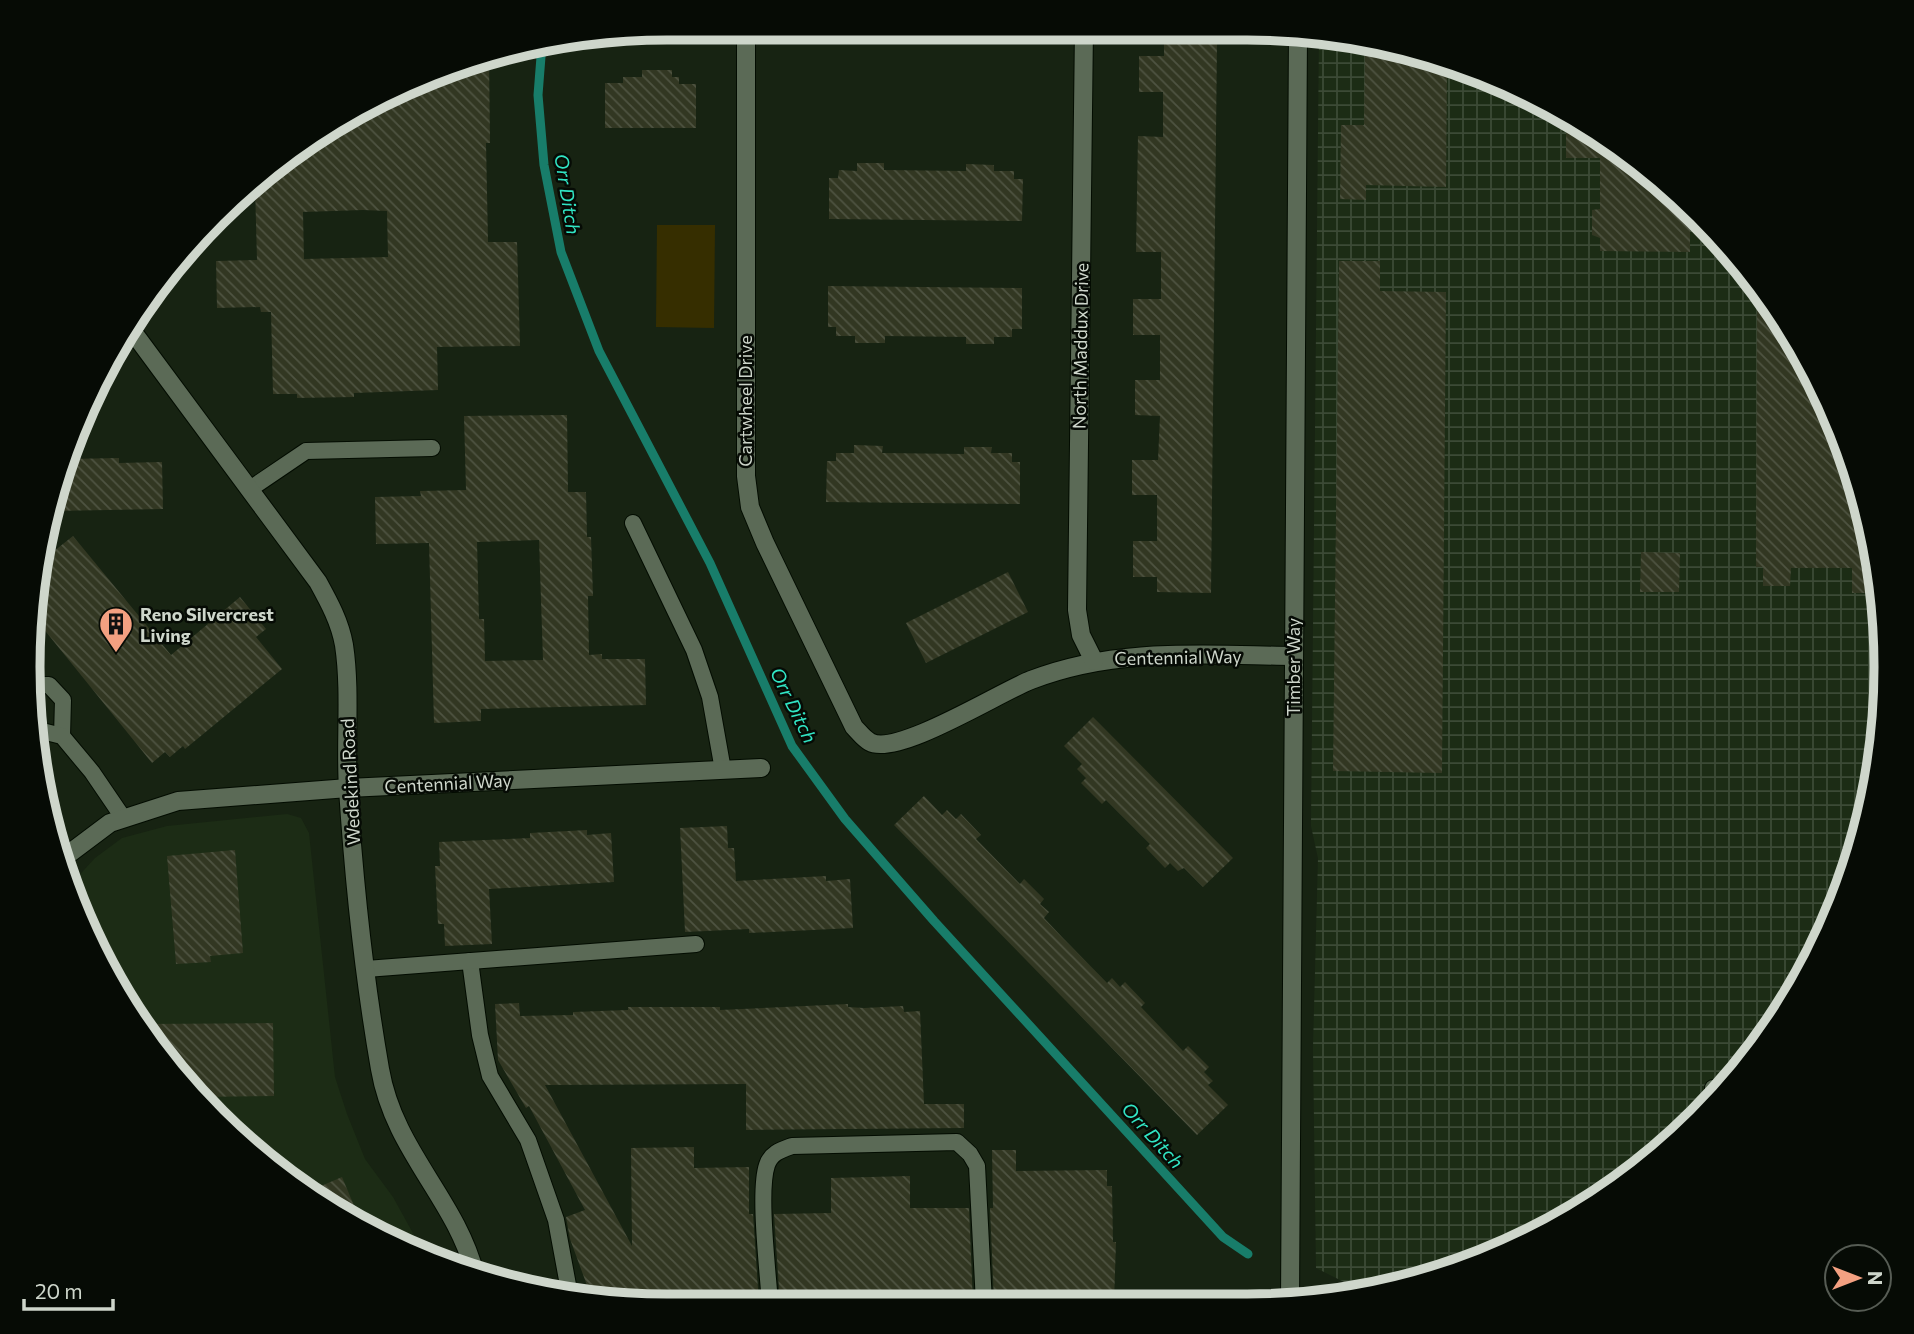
<svg xmlns="http://www.w3.org/2000/svg" width="1914" height="1334" viewBox="0 0 1914 1334" font-family="Commissioner,sans-serif">
  <style>
    .built { fill: #1c2c15 }
    .industrial { fill: url(#industrial-grid) }
    .garden { fill: #362e00 }
    .lines { fill: none; stroke-linecap: round; stroke-linejoin: round }
    .stream { stroke: #187d6a; stroke-width: 9 }
    .building { fill: url(#building-back-hatch); fill-rule: evenodd }
    .service-casing { stroke: #030c01; stroke-width: 18 }
    .minor-casing { stroke: #030c01; stroke-width: 20 }
    .tertiary-casing { stroke: #030c01; stroke-width: 20 }
    .service { stroke: #5b6a56; stroke-width: 16 }
    .minor { stroke: #5b6a56; stroke-width: 18 }
    .tertiary { stroke: #5b6a56; stroke-width: 18 }
    .labels { text-anchor: middle; dominant-baseline: central; stroke-width: 5; stroke-linejoin: round; paint-order: stroke }
    .street-label { font-size: 18px; fill: #ced6cb; stroke: #060b05 }
    .poi-label { font-size: 18px; font-weight: bold; fill: #ced6cb; stroke: #060b05; text-anchor: start }
    .water-label { font-size: 19px; font-style: italic; fill: #31e5c4; stroke: #060b05 }
    .rim { fill: none; stroke: #ced6cb; stroke-width: 9 }
  </style>
  <defs>
    <pattern id="industrial-grid" width="8" height="8" patternUnits="userSpaceOnUse" patternTransform="scale(1.75)"><rect width="8" height="8" fill="#1c2c15"/><path d="M0 4h8M4 0v8" fill="none" stroke="#3c4a36"/></pattern>
    <pattern id="building-back-hatch" width="6" height="6" patternUnits="userSpaceOnUse" patternTransform="scale(1.75)"><rect width="6" height="6" fill="#323722"/><path d="M-1 5l2 2M0 0l6 6M5-1l2 2" fill="none" stroke="#4e5341"/></pattern>
  </defs>
  <rect width="100%" height="100%" fill="#172312"/>
  <polygon class="built" points="287,814 301,818 309,833 335,1077 347,1114 365,1159 393,1197 425,1255 385,1240 278,1174 187,1089 94,949 73,882 95,858 122,838 167,826"/>
  <polygon class="industrial" points="1319,35 1372,40 1567,114 1727,245 1800,347 1852,461 1880,583 1885,708 1864,832 1820,949 1754,1056 1669,1147 1529,1240 1362,1291 1316,1268 1313,1048 1318,858 1311,826"/>
  <polygon class="garden" points="657,225 715,225 714,328 656,327"/>
  <g class="lines">
    <g class="stream">
      <polyline points="542,44 538,95 544,165 561,252 599,351 710,563 792,746 845,819 934,921 1223,1237 1248,1254"/>
      <polyline points="1327,1295 1335,1299"/>
    </g>
  </g>
  <g class="building">
    <polygon points="1365,40 1447,69 1446,187 1366,185 1366,200 1340,199 1341,125 1364,125"/>
    <polygon points="1164,41 1217,41 1211,593 1157,592 1157,577 1133,577 1133,541 1157,541 1157,495 1132,495 1132,460 1158,460 1160,416 1135,415 1135,380 1160,380 1160,335 1133,335 1133,299 1161,299 1161,252 1136,252 1138,136 1163,137 1163,92 1139,92 1139,56 1164,56"/>
    <path d="M489,56L490,143H486L488,242H517L520,346L437,347L438,390L354,393V397L297,398V394H273L271,312H261L260,307L217,308L216,261L257,260L255,186L312,136ZM363,210L387,211L388,257L304,259L303,212Z"/>
    <polygon points="642,70 672,70 672,77 679,77 679,84 696,84 696,128 605,128 605,83 623,83 623,77 642,77"/>
    <polygon points="1566,113 1690,215 1690,252 1600,251 1600,238 1592,235 1592,210 1600,209 1600,158 1566,158"/>
    <polygon points="857,163 884,163 884,170 966,171 966,164 994,165 994,171 1014,171 1014,179 1023,179 1022,221 829,219 829,178 838,178 839,170 857,171"/>
    <polygon points="1339,261 1380,261 1380,291 1446,292 1442,773 1333,771"/>
    <polygon points="828,286 1022,288 1022,329 1012,329 1012,337 994,337 994,344 966,344 966,337 885,336 885,343 855,343 855,336 836,336 836,327 828,327"/>
    <polygon points="1757,287 1800,347 1852,461 1881,593 1852,593 1852,568 1791,568 1790,586 1763,586 1763,567 1756,567"/>
    <path d="M567,415L568,492H586L587,537H591L593,596H588L589,655L602,654V659H645L646,705L481,709V721L434,723L429,543L376,544L375,497L421,496L420,491L466,490L464,416ZM539,540L543,660L485,661L484,619H479L477,542Z"/>
    <polygon points="854,445 883,446 882,453 964,454 964,447 992,447 991,453 1012,453 1012,462 1020,462 1020,504 826,502 827,461 836,461 836,453 854,453"/>
    <polygon points="119,458 119,463 162,462 163,509 53,511 67,459"/>
    <polygon points="73,536 171,655 240,597 266,629 256,637 282,669 185,749 183,746 170,757 165,752 152,763 34,617 34,583 39,563"/>
    <polygon points="1641,552 1680,553 1679,592 1640,592"/>
    <polygon points="1008,572 1028,612 926,663 906,623"/>
    <polygon points="1093,717 1233,858 1203,887 1184,868 1178,871 1170,863 1165,868 1146,848 1150,844 1106,800 1102,804 1081,783 1086,778 1077,769 1082,764 1064,746"/>
    <polygon points="924,796 942,815 947,810 956,819 961,814 981,835 976,839 1020,884 1024,879 1044,899 1040,904 1049,912 1044,918 1062,937 1107,983 1112,978 1120,987 1125,982 1145,1003 1141,1007 1183,1051 1188,1046 1209,1067 1204,1072 1213,1081 1208,1085 1228,1105 1197,1135 894,825"/>
    <polygon points="727,826 728,848 734,848 736,881 826,876 826,881 850,879 853,928 749,933 749,929 685,932 680,828"/>
    <polygon points="587,830 587,835 611,833 614,882 489,889 492,944 445,946 444,924 438,924 435,866 440,866 439,842 530,838 530,833"/>
    <polygon points="235,850 243,953 210,956 211,962 176,964 167,856"/>
    <polygon points="519,1003 520,1016 573,1015 573,1012 628,1010 628,1007 720,1007 720,1010 848,1004 848,1007 864,1008 903,1006 904,1012 920,1011 924,1104 964,1104 964,1128 746,1130 746,1084 545,1085 632,1246 631,1148 694,1147 694,1168 749,1167 749,1214 753,1214 759,1304 644,1305 644,1291 611,1302 592,1299 570,1239 566,1217 585,1210 529,1106 526,1108 498,1060 495,1004"/>
    <polygon points="273,1023 274,1096 196,1097 144,1024"/>
    <polygon points="992,1150 1016,1150 1016,1171 1107,1170 1107,1186 1112,1186 1113,1242 1116,1242 1114,1302 994,1302 990,1208 993,1208"/>
    <polygon points="910,1176 910,1208 969,1208 973,1303 780,1304 774,1214 831,1213 831,1178"/>
    <polygon points="342,1177 363,1227 307,1192"/>
  </g>
  <g class="lines">
    <g class="service-casing">
      <g id="service">
        <polyline points="250,489 306,451 432,448"/>
        <polyline points="633,523 694,650 710,697 723,770"/>
        <polyline points="34,685 49,685 63,700 62,736"/>
        <polyline points="34,729 62,736 92,772 124,819"/>
        <polyline points="470,961 480,1035 490,1076 528,1140 556,1220 570,1296"/>
        <polyline points="366,969 696,944"/>
        <polyline points="1713,1100 1713,1088 1724,1088"/>
        <path d="M770,1304C768,1272 758,1191 767,1165C771,1153 781,1150 792,1146L957,1142L970,1154L977,1166L984,1303"/>
      </g>
    </g>
    <g class="minor-casing">
      <g id="minor">
        <path d="M746,28V476L750,507L765,543L854,727C859,732 864,739 870,742C897,757 1000,692 1031,680C1116,647 1204,655 1293,656"/>
        <polyline points="1084,28 1077,610 1081,635 1094,661"/>
        <path d="M133,332L318,582C329,602 340,622 344,645C351,692 345,742 348,789C354,882 364,977 380,1069C394,1151 456,1199 475,1274"/>
        <polyline points="66,856 110,823 178,801 348,788 761,768"/>
      </g>
    </g>
    <g class="tertiary-casing">
      <polyline id="tertiary" points="1290,1301 1298,33"/>
    </g>
    <use href="#service" class="service"/>
    <use href="#minor" class="minor"/>
    <use href="#tertiary" class="tertiary"/>
  </g>
  <defs>
    <g id="building-pin" transform="scale(1.75)"><path d="M0 17L-7.5 6A9.5 9.5 0 1 1 7.5 6Z" fill="#f3a081" stroke="#060b05"/><path d="M-4-6H4V6H1V3H-1V6H-4ZM-2.5-4.3h1.7v1.8h-1.7ZM.8-4.3h1.7v1.8H.8ZM-2.5-1h1.7V.8h-1.7ZM.8-1h1.7V.8H.8Z" fill="#111"/></g>
  </defs>
  <g fill-rule="evenodd">
    <use href="#building-pin" x="116" y="624"/>
  </g>
  <g class="labels">
    <g class="street-label">
      <text transform="translate(1080 346) rotate(-89)">North Maddux Drive</text>
      <text transform="translate(745 401) rotate(-90)">Cartwheel Drive</text>
      <text transform="translate(1178 657) rotate(-1)">Centennial Way</text>
      <text transform="translate(1293 667) rotate(-90)">Timber Way</text>
      <text transform="translate(350 782) rotate(-93)">Wedekind Road</text>
      <text transform="translate(448 783) rotate(-3)">Centennial Way</text>
    </g>
    <g class="poi-label">
      <text x="140" y="614">Reno Silvercrest<tspan x="140" dy="21">Living</tspan></text>
    </g>
    <g class="water-label">
      <text transform="translate(568 194) rotate(81)">Orr Ditch</text>
      <text transform="translate(794 705) rotate(64)">Orr Ditch</text>
      <text transform="translate(1153 1135) rotate(48)">Orr Ditch</text>
    </g>
  </g>
  <path d="M0 0H1914V1334H0ZM667 40H1247A627 627 0 0 1 1874 667V667A627 627 0 0 1 1247 1294H667A627 627 0 0 1 40 667V667A627 627 0 0 1 667 40Z" fill="#060b05" fill-rule="evenodd"/>
  <path class="rim" d="M667 40H1247A627 627 0 0 1 1874 667V667A627 627 0 0 1 1247 1294H667A627 627 0 0 1 40 667V667A627 627 0 0 1 667 40Z"/>
  <g transform="translate(1858 1278) rotate(90)"><circle r="33" fill="#060b05" stroke="#565c54" stroke-width="2"/>
  <path d="M0-5L12 26L0 18L-12 26Z" fill="#f3a081"/>
  <text y="-10" font-size="19" font-weight="bold" text-anchor="middle" fill="#ced6cb">N</text>
  </g>
  <path d="M24 1299v10h89v-10" fill="none" stroke="#ced6cb" stroke-width="3.5"/>
  <text x="35" y="1299" font-size="21" fill="#ced6cb" stroke="#060b05" stroke-width="5" paint-order="stroke">20 m</text>
</svg>
